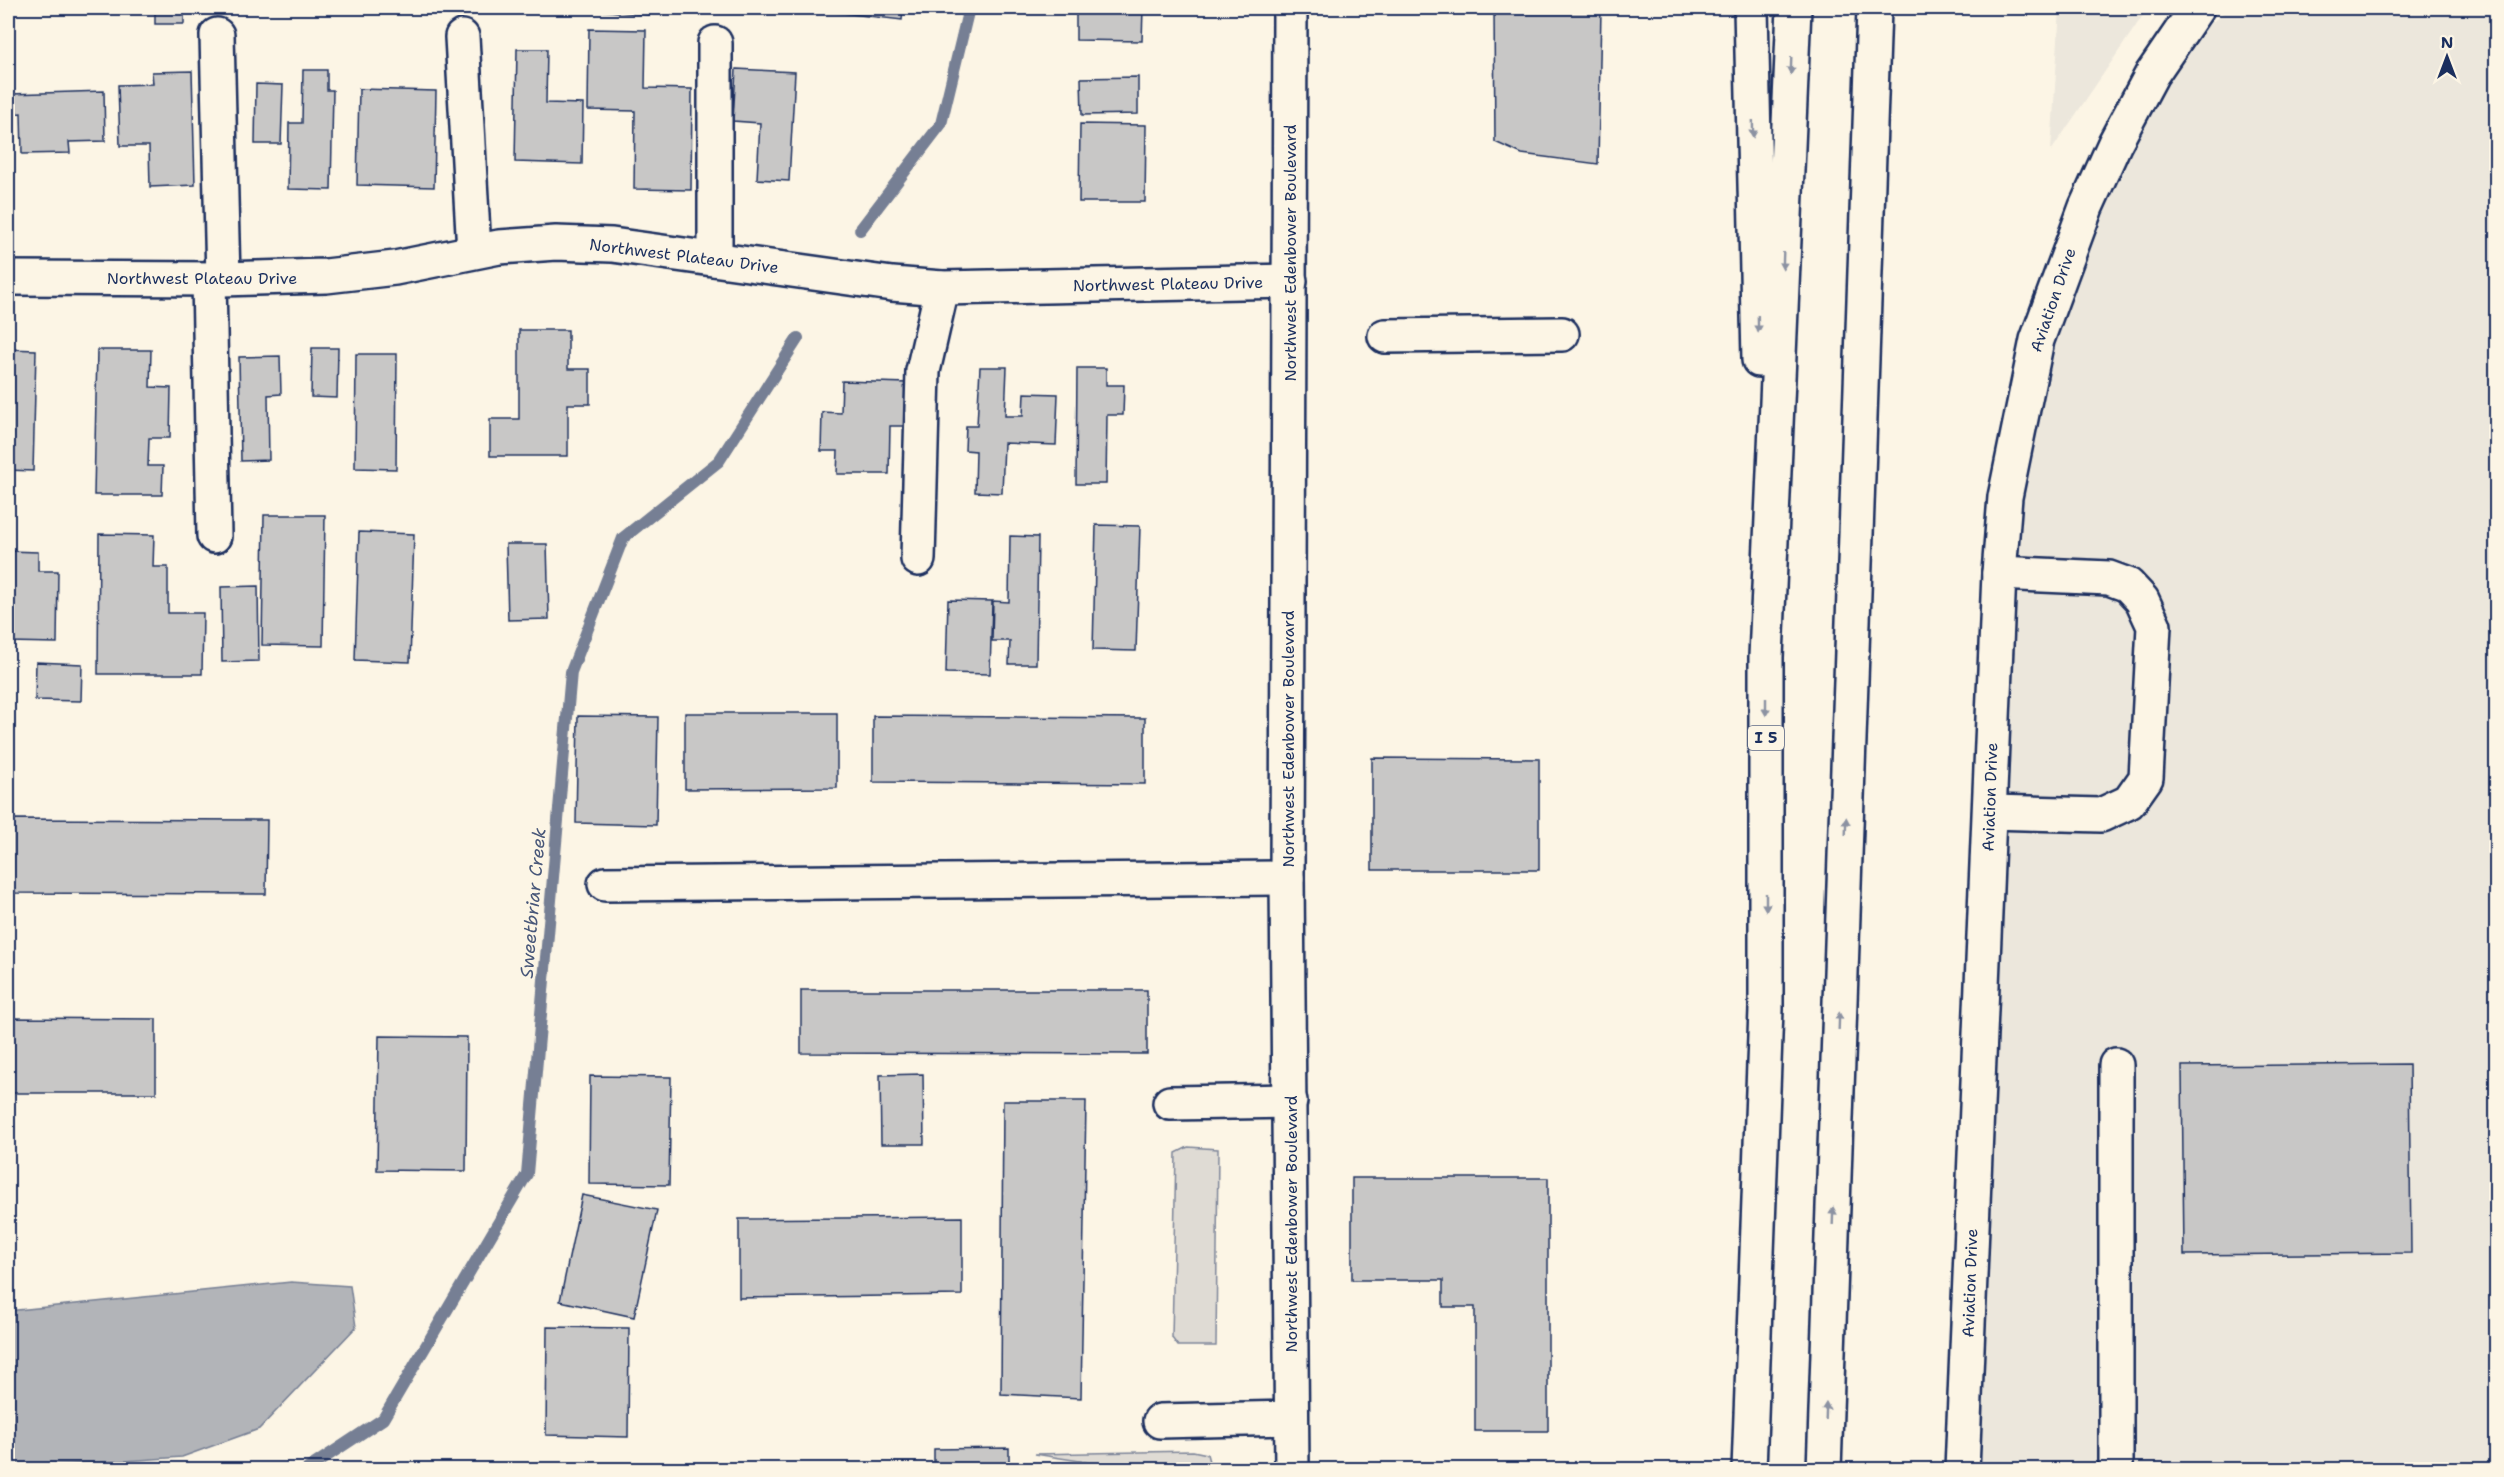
<svg xmlns="http://www.w3.org/2000/svg" width="2504" height="1477" viewBox="0 0 2504 1477" font-family="'Shantell Sans',sans-serif">
  <style>
    .built { fill: #ece7dc }
    .green { fill: #dfdbd4; stroke: #7d8599; stroke-width: 1.5 }
    .water { fill: #b2b4b8; stroke: #767f94; stroke-width: 1.5 }
    .lines { fill: none; stroke-linecap: round; stroke-linejoin: round }
    .stream { stroke: #767f94; stroke-width: 12 }
    .building { fill: #c8c7c6; stroke: #1b2f5e; stroke-width: 1.5 }
    .minor-casing { stroke: #1b2f5e; stroke-width: 38 }
    .major-casing { stroke: #1b2f5e; stroke-width: 38 }
    .highway-casing { stroke: #1b2f5e; stroke-width: 38 }
    .minor { stroke: #fcf5e5; stroke-width: 33 }
    .major { stroke: #fcf5e5; stroke-width: 33 }
    .highway { stroke: #fcf5e5; stroke-width: 33 }
    .oneway { fill: #8c92a2 }
    .labels { text-anchor: middle; dominant-baseline: central; stroke-width: 4.5; stroke-linejoin: round; paint-order: stroke }
    .shield { fill: #fcf5e5; stroke: #5e6a86; stroke-width: 1.5 }
    .shield-label { font-size: 15px; font-weight: bold; fill: #1b2f5e }
    .street-label { font-size: 16px; fill: #1b2f5e; stroke: #fcf5e5 }
    .water-label { font-size: 18px; font-style: italic; fill: #485779; stroke: #fcf5e5 }
  </style>
  <rect width="100%" height="100%" fill="#fcf5e5"/>
  <filter id="ink" filterUnits="userSpaceOnUse"><feTurbulence type="fractalNoise" baseFrequency=".0167" numOctaves="2"/><feDisplacementMap in="SourceGraphic" scale="12" xChannelSelector="R" yChannelSelector="G"/><feConvolveMatrix kernelMatrix="1 2 1 2 8 2 1 2 1" color-interpolation-filters="sRGB"/></filter>
  <g filter="url(#ink)">
    <g class="built">
      <polygon points="2060,8 2148,8 2051,151"/>
      <polygon points="2229,8 2496,8 2496,1469 1963,1470 1999,573 2086,207 2152,74"/>
    </g>
    <g class="green">
      <polygon points="1188,1147 1218,1149 1216,1346 1178,1346 1172,1338 1176,1153"/>
      <polygon points="1193,1451 1207,1454 1211,1469 1101,1469 1086,1462 1035,1454"/>
    </g>
    <polygon class="water" points="291,1282 350,1286 356,1327 259,1429 182,1457 8,1469 8,1311"/>
    <g class="lines">
      <g class="stream">
        <polyline points="860,230 941,124 969,8"/>
        <polyline points="306,1470 383,1419 527,1174 571,672 623,538 719,461 798,338"/>
      </g>
    </g>
    <g class="building">
      <rect x="155" y="8" width="29" height="16"/>
      <polygon points="599,8 649,8 649,15 599,10"/>
      <polygon points="799,8 903,8 902,20"/>
      <polygon points="1076,8 1143,8 1142,41 1076,40"/>
      <polygon points="1494,8 1601,8 1598,164 1522,154 1495,142"/>
      <polygon points="589,29 646,30 645,88 692,89 691,190 634,189 635,111 588,110"/>
      <polygon points="517,49 547,49 546,103 583,104 582,164 515,162"/>
      <polygon points="736,69 795,72 789,181 757,179 760,123 733,121"/>
      <polygon points="303,70 327,70 327,90 333,90 331,190 288,189 289,123 302,123"/>
      <polygon points="192,71 195,185 150,187 149,146 120,146 118,85 153,84 152,72"/>
      <polygon points="1138,77 1138,114 1082,115 1081,78"/>
      <polygon points="256,84 283,85 281,144 255,144"/>
      <polygon points="359,89 436,91 434,187 357,185"/>
      <polygon points="104,91 105,141 69,142 70,153 22,154 21,113 12,114 11,94"/>
      <polygon points="1080,124 1146,125 1145,202 1079,202"/>
      <polygon points="519,330 568,330 568,369 590,369 590,404 568,404 568,456 490,456 490,419 519,419"/>
      <polygon points="312,348 338,348 337,398 311,397"/>
      <polygon points="8,349 36,350 33,471 8,470"/>
      <polygon points="97,350 151,350 150,387 171,388 170,438 149,438 148,466 163,466 162,495 94,495"/>
      <polygon points="356,354 397,354 396,469 355,468"/>
      <polygon points="280,356 281,394 268,395 269,460 241,461 239,357"/>
      <polygon points="980,367 1007,367 1005,416 1023,416 1024,393 1058,394 1056,445 1004,443 1002,493 975,492 976,451 965,450 966,426 977,426"/>
      <polygon points="1077,368 1106,368 1106,385 1124,385 1123,415 1107,415 1106,484 1076,484"/>
      <polygon points="842,381 908,383 907,426 890,426 889,474 837,474 838,451 821,451 822,412 841,413"/>
      <polygon points="264,515 325,515 323,646 262,645"/>
      <polygon points="1096,525 1140,526 1136,651 1093,650"/>
      <polygon points="359,532 414,534 410,662 355,660"/>
      <polygon points="99,534 154,535 153,567 168,567 168,613 203,613 202,674 98,674"/>
      <polygon points="1010,536 1038,537 1036,664 1009,664 1010,641 992,641 993,601 1009,602"/>
      <polygon points="506,544 547,544 549,619 508,620"/>
      <polygon points="8,551 38,552 38,571 58,571 57,643 8,642"/>
      <polygon points="258,586 259,661 222,662 221,587"/>
      <polygon points="948,600 992,601 990,674 946,673"/>
      <polygon points="36,662 82,664 81,701 35,700"/>
      <polygon points="685,713 837,713 837,788 685,789"/>
      <polygon points="578,716 658,717 656,825 576,823"/>
      <polygon points="873,716 1145,718 1145,784 873,782"/>
      <polygon points="1372,758 1539,759 1539,870 1372,870"/>
      <polygon points="8,819 267,820 266,894 8,893"/>
      <polygon points="801,990 1147,990 1147,1054 801,1053"/>
      <polygon points="8,1018 156,1019 156,1093 8,1093"/>
      <polygon points="379,1036 467,1037 466,1171 377,1170"/>
      <polygon points="2409,1064 2411,1253 2184,1255 2182,1066"/>
      <polygon points="923,1074 924,1144 881,1144 880,1075"/>
      <polygon points="590,1076 671,1077 669,1185 589,1184"/>
      <polygon points="1003,1101 1086,1101 1081,1398 1001,1394"/>
      <polygon points="1352,1178 1548,1178 1548,1431 1475,1431 1475,1307 1443,1307 1443,1280 1352,1280"/>
      <polygon points="582,1195 657,1210 634,1317 560,1301"/>
      <polygon points="962,1217 962,1295 739,1298 739,1219"/>
      <polygon points="547,1327 629,1328 628,1437 546,1435"/>
      <polygon points="1009,1448 1009,1470 934,1470 934,1449"/>
    </g>
    <g class="lines">
      <g class="minor-casing">
        <g id="minor">
          <polyline points="217,35 223,279"/>
          <polyline points="462,37 474,251"/>
          <polyline points="715,43 715,259"/>
          <polyline points="8,278 223,279 326,276 395,268 499,247 556,243 612,245 892,284 942,288 1290,281"/>
          <polyline points="209,279 214,536"/>
          <polyline points="1385,336 1562,334"/>
          <polyline points="918,559 923,371 942,288"/>
          <polyline points="1990,812 2101,815 2129,802 2146,778 2154,626 2142,600 2128,585 2109,578 1999,573"/>
          <polyline points="605,884 1287,878"/>
          <polyline points="2116,1065 2116,1470"/>
          <polyline points="1170,1103 1290,1101"/>
          <polyline points="1160,1421 1291,1418"/>
          <polyline points="1962,1470 1999,573 2005,497 2037,340 2086,207 2115,143 2152,74 2197,8"/>
        </g>
      </g>
      <g class="major-casing">
        <polyline id="major" points="1290,8 1287,878 1292,1470"/>
      </g>
      <g class="highway-casing">
        <g id="highway">
          <polyline points="1751,8 1759,360"/>
          <polyline points="1749,1470 1766,1009 1766,657 1794,8"/>
          <polyline points="1824,1470 1874,8"/>
        </g>
      </g>
      <use href="#minor" class="minor"/>
      <use href="#major" class="major"/>
      <use href="#highway" class="highway"/>
    </g>
    <defs><path id="oneway-solid" d="M-6-.8H1V-3.2L6.5 0L1 3.2V.8H-6Z" transform="scale(1.5)"/></defs>
    <g class="oneway">
      <use href="#oneway-solid" transform="translate(1791 66) rotate(92)"/>
      <use href="#oneway-solid" transform="translate(1753 129) rotate(89)"/>
      <use href="#oneway-solid" transform="translate(1783 261) rotate(92)"/>
      <use href="#oneway-solid" transform="translate(1758 324) rotate(89)"/>
      <use href="#oneway-solid" transform="translate(1766 707) rotate(90)"/>
      <use href="#oneway-solid" transform="translate(1846 826) rotate(-88)"/>
      <use href="#oneway-solid" transform="translate(1766 902) rotate(90)"/>
      <use href="#oneway-solid" transform="translate(1839 1021) rotate(-88)"/>
      <use href="#oneway-solid" transform="translate(1833 1216) rotate(-88)"/>
      <use href="#oneway-solid" transform="translate(1826 1411) rotate(-88)"/>
    </g>
  </g>
  <g class="labels">
    <rect class="shield" x="1748" y="726" width="36" height="24" rx="4.5"/>
    <g class="shield-label">
      <text x="1766" y="738">I 5</text>
    </g>
    <g class="street-label">
      <text transform="translate(1290 253) rotate(-90)">Northwest Edenbower Boulevard</text>
      <text transform="translate(684 256) rotate(7)">Northwest Plateau Drive</text>
      <text x="202" y="278">Northwest Plateau Drive</text>
      <text transform="translate(1168 284) rotate(-1)">Northwest Plateau Drive</text>
      <text transform="translate(2053 300) rotate(-71)">Aviation Drive</text>
      <text transform="translate(1288 739) rotate(-90)">Northwest Edenbower Boulevard</text>
      <text transform="translate(1990 797) rotate(-88)">Aviation Drive</text>
      <text transform="translate(1291 1224) rotate(-90)">Northwest Edenbower Boulevard</text>
      <text transform="translate(1970 1283) rotate(-88)">Aviation Drive</text>
    </g>
    <g class="water-label">
      <text transform="translate(533 903) rotate(-85)">Sweetbriar Creek</text>
    </g>
  </g>
  <rect width="2504" height="1477" fill="none" stroke="#fcf5e5" stroke-width="30"/>
  <rect x="15" y="15" width="2474" height="1447" fill="none" stroke="#1b2f5e" stroke-width="2" filter="url(#ink)"/>
  <g transform="translate(2447 57)" stroke="#fcf5e5" stroke-width="4.5" paint-order="stroke">
  <path d="M0-4.5L10 22L0 15L-10 22Z" fill="#1b2f5e"/>
  <text y="-9" font-size="16" font-weight="bold" text-anchor="middle" fill="#1b2f5e">N</text>
  </g>
</svg>
